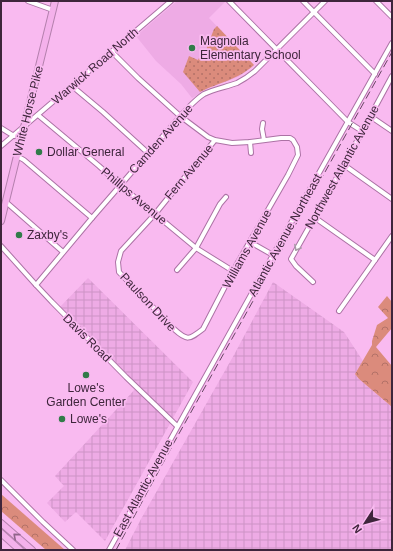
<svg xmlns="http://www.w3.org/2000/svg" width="393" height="551" viewBox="0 0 393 551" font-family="Arial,sans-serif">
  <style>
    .built { fill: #eeabe5 }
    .industrial { fill: url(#industrial-grid) }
    .grass { fill: url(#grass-dots) }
    .forest { fill: url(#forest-crowns) }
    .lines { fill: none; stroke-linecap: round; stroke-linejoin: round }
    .minor-casing { stroke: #ac72a5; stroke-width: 6 }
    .highway-casing { stroke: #b480ad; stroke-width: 8 }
    .minor { stroke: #fff; stroke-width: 4 }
    .highway { stroke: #f4b1eb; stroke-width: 6 }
    .rail { stroke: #664562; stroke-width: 1; stroke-dasharray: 8 4; stroke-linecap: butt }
    .oneway { stroke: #a89da7 }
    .oneway2 { stroke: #90648a }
    .poi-dot { fill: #317b49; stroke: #f9baf0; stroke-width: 1.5 }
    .labels { text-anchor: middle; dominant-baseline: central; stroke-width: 3.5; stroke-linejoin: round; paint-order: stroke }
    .poi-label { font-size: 12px; fill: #3e253b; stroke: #f9baf0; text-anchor: start }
    .street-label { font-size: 12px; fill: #3e253b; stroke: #f9baf0 }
  </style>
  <defs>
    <pattern id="industrial-grid" width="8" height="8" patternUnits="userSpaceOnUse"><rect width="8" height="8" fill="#eeabe5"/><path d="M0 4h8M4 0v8" fill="none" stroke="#cd93c5"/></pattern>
    <pattern id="grass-dots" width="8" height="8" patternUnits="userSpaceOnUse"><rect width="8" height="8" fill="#db8b7c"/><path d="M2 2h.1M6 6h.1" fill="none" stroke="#b37167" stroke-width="1.8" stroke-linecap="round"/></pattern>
    <pattern id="forest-crowns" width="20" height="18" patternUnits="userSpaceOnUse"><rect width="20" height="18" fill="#db8b7c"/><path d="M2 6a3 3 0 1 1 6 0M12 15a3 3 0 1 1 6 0" fill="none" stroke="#b37167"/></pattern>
  </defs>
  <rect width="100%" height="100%" fill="#f9baf0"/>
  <polygon class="built" points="177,1 224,1 225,2 209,18 254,65 248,70 238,77 209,88 192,98 181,84 156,61 136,36"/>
  <g class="industrial">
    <polygon points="88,278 193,382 105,541 76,512 65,522 47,503 64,486 55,476 137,387 59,308"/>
    <polygon points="273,282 344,332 363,361 355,374 359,379 392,407 392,550 125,550 141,519 235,353"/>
  </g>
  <path class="grass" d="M217,26L254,65C237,80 220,82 200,92L183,72L189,56L198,60L199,58L202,59C205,57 207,50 207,47L214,29Z"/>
  <g class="forest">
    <polygon points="387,296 392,302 392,328 376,347 392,366 392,407 359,379 355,374 372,345 372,341 377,325 388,318 378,307"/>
    <polygon points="1,494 65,550 46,550 1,511"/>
  </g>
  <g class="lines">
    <g class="minor-casing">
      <g id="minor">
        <polyline points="28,1 53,10"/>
        <polyline points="229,1 348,122 362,131"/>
        <polyline points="303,1 375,74"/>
        <polyline points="376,1 392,17"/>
        <path d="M112,52L138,78L180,116L208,137L215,140L232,143L250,142L281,138H290L293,140L297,147L298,155L288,175L233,271L203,329C189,340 187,341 174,329L119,272L118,262L121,251L155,214L215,140"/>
        <polyline points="72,86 103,112 148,153"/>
        <polyline points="38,115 99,166 120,185 196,248 233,271"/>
        <polyline points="370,116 392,131"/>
        <polyline points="263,123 262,129 264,140"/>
        <polyline points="1,128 14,136"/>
        <polyline points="250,142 251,153"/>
        <polyline points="1,146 171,1"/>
        <polyline points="17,156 24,160 92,218"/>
        <polyline points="344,165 392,199"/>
        <polyline points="6,202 63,252"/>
        <polyline points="314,217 375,260"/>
        <polyline points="250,242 273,255"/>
        <polyline points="1,246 36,285 52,302 126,377 177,426"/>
        <polyline points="177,270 196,248 220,204 226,197"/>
        <polyline points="313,282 296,266 291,259 344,165 392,76"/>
        <path d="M36,285L92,218L183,113C190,106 196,99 204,94C214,89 226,87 237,83C243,80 249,76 255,71L325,1"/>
        <polyline points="339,311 392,236"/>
        <polyline points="1,480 43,522 73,550"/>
        <polyline points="109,550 273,255 392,43"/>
      </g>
    </g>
    <g class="highway-casing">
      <g id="highway">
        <polyline points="1,221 55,1"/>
        <polyline points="1,523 32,550"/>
        <polyline points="1,533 20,550"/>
      </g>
    </g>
    <use href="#minor" class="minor"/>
    <use href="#highway" class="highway"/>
    <polyline class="rail" points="116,550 176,439 392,52"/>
  </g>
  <defs><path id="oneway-chevron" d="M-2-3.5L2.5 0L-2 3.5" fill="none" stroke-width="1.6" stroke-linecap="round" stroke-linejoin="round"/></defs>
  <use class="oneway" href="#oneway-chevron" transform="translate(297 248) rotate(119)"/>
  <use class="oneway2" href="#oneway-chevron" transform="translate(16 536) rotate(-139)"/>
  <g class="poi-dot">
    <circle cx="192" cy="48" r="4"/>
    <circle cx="39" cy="152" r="4"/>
    <circle cx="19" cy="235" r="4"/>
    <circle cx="86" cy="375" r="4"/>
    <circle cx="62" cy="419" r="4"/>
  </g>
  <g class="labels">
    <g class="poi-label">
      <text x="200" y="41">Magnolia<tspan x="200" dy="14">Elementary School</tspan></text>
      <text x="47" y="152">Dollar General</text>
      <text x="27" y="235">Zaxby's</text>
      <text x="86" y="388" text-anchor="middle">Lowe's<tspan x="86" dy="14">Garden Center</tspan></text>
      <text x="70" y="419">Lowe's</text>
    </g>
    <g class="street-label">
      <text transform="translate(95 66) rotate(-41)">Warwick Road North</text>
      <text transform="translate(28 111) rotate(-76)">White Horse Pike</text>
      <text transform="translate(161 139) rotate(-48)">Camden Avenue</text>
      <text transform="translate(342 167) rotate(-61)">Northwest Atlantic Avenue</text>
      <text transform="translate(189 172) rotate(-50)">Fern Avenue</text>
      <text transform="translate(134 196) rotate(40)">Phillips Avenue</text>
      <text transform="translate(285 235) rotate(-61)">Atlantic Avenue Northeast</text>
      <text transform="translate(247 249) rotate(-61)">Williams Avenue</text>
      <text transform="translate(148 302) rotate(47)">Paulson Drive</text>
      <text transform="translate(87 338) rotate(45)">Davis Road</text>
      <text transform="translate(143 488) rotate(-61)">East Atlantic Avenue</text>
    </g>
  </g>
  <rect width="393" height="551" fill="none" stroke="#3e253b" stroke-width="4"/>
  <g transform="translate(365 523) rotate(234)" stroke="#f9baf0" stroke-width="3" paint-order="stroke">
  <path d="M0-3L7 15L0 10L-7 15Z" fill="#3e253b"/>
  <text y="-6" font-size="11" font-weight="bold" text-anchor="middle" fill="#3e253b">N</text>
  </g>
</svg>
